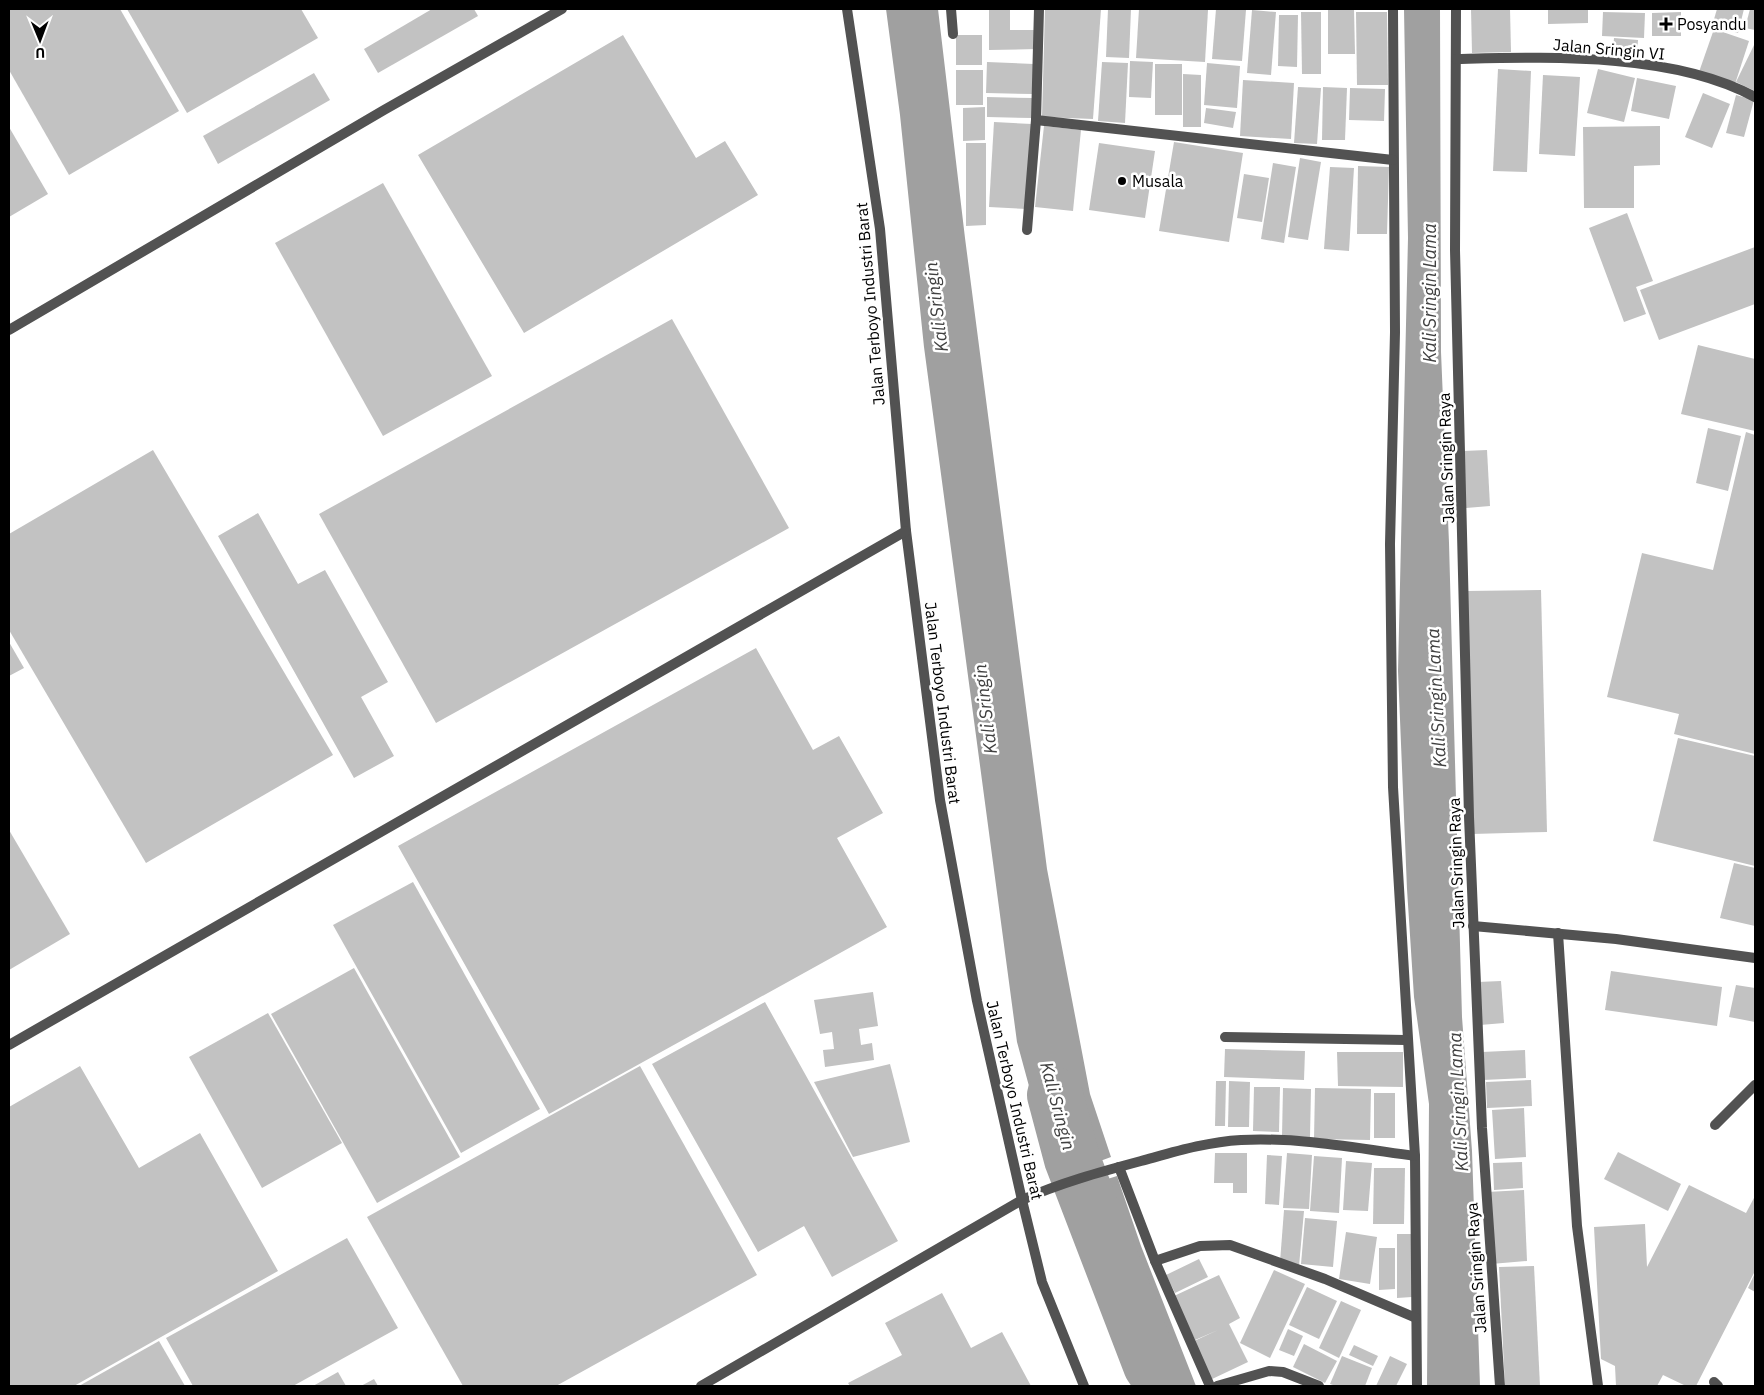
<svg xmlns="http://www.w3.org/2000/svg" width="1764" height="1395" viewBox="0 0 1764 1395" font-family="'IBM Plex Sans',sans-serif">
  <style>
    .water { fill: #a0a0a0 }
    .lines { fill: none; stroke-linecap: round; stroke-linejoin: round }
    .river { stroke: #a0a0a0; stroke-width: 56 }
    .building { fill: #c2c2c2 }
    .service { stroke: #525252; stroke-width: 10 }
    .minor { stroke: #525252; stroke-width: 10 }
    .poi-dot { fill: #000; stroke: #fff; stroke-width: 2 }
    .labels { text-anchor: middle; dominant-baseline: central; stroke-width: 5; stroke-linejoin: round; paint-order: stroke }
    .poi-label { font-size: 16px; fill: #000; stroke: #fff; text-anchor: start }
    .street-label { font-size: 16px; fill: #000; stroke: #fff }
    .water-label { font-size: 18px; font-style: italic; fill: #414141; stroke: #fff }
  </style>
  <rect width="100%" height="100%" fill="#fff"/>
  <g class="water">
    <polygon points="886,9 938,9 965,238 1047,869 1090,1094 1111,1157 1054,1178 1017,1042 924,347 900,115"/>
    <polygon points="1404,9 1440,9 1441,352 1449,543 1462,1017 1472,1151 1480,1386 1427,1386 1429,1104 1414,997 1407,889 1398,671 1408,238"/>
    <polygon points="1117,1176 1141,1246 1196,1386 1138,1386 1078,1244 1060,1194"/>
  </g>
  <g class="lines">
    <polyline class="river" points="1055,1095 1072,1159 1151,1365 1165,1386"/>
  </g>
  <g class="building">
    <polygon points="9,9 120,9 179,111 69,175 9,70"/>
    <polygon points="127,9 301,9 318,38 187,113"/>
    <polygon points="432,9 474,9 478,16 378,73 364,49"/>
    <polygon points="989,9 1010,9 1010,30 1037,30 1037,49 989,50"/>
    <polygon points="1045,9 1101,9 1093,119 1042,117"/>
    <polygon points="1108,9 1131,9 1129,58 1106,57"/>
    <polygon points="1139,9 1208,10 1205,62 1136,58"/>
    <polygon points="1216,9 1246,10 1242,61 1212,59"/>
    <polygon points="1328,9 1354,9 1355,54 1328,54"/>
    <polygon points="1471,9 1510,9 1511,52 1472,53"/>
    <polygon points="1548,9 1588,9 1588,23 1548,24"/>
    <polygon points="1717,9 1744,9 1738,33 1712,26"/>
    <polygon points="1750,9 1755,9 1755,30 1745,28"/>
    <polygon points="1252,10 1276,12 1271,75 1247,73"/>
    <polygon points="1301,12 1321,12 1321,74 1302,74"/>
    <polygon points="1356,12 1387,12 1388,85 1357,85"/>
    <polygon points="1603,12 1645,13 1644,38 1602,36"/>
    <polygon points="1681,12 1681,36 1652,36 1652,13"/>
    <polygon points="1279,15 1298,15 1297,67 1278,66"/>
    <polygon points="1714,29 1749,41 1735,84 1699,72"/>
    <polygon points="623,35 696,158 725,141 758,195 524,333 418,155"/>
    <rect x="956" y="35" width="26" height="30"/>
    <polygon points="1614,38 1638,40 1637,52 1613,50"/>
    <polygon points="1755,43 1755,91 1736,82"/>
    <polygon points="1130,61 1153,62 1151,98 1129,97"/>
    <polygon points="987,62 1034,64 1033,94 986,93"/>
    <polygon points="1102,62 1128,63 1125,123 1098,121"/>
    <polygon points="1207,63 1240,66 1237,108 1204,105"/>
    <rect x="1155" y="64" width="27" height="51"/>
    <polygon points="1498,69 1531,71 1527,172 1493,171"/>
    <polygon points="1598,69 1635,78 1624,122 1587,113"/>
    <rect x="956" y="70" width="27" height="35"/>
    <polygon points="314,73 330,100 218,164 203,136"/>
    <polygon points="1183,74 1201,75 1201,127 1183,127"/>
    <polygon points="1543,75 1580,77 1575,156 1539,154"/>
    <polygon points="1637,78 1676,86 1669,119 1631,111"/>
    <polygon points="1243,80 1294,83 1291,139 1240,136"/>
    <polygon points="1298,87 1321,88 1317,144 1294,143"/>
    <polygon points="1323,87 1347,88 1345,140 1322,140"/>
    <polygon points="1350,88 1385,89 1384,121 1349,120"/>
    <polygon points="1703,93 1730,104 1712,148 1685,137"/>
    <polygon points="1736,95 1754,100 1744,137 1726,133"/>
    <polygon points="987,97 1033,98 1033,118 987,117"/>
    <polygon points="985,107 985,140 963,141 963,108"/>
    <polygon points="1206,108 1236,112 1233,128 1204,123"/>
    <polygon points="994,122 1032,124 1027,209 989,207"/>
    <polygon points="1044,126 1081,130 1073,211 1035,207"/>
    <polygon points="1660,126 1660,165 1634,166 1634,208 1584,208 1583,127"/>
    <polygon points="9,127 48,194 9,217"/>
    <polygon points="1174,142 1243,153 1229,242 1159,231"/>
    <polygon points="966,143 986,143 986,225 966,226"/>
    <polygon points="1099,143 1155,151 1145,218 1089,210"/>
    <polygon points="1300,158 1321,162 1308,240 1288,237"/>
    <polygon points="1273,163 1296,167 1284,243 1261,239"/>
    <polygon points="1358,166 1389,167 1387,234 1357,234"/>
    <polygon points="1330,167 1354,168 1349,251 1324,249"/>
    <polygon points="1244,174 1269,178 1262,222 1237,218"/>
    <polygon points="383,183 492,376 383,436 275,243"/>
    <polygon points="1627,213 1653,281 1636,287 1646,314 1624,322 1589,228"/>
    <polygon points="1755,247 1755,304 1659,340 1640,290"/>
    <polygon points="672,319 789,528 436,723 319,514"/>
    <polygon points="1698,345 1755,359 1755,431 1681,414"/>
    <polygon points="1708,428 1741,436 1728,491 1696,483"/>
    <polygon points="1746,432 1755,435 1755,754 1674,734 1679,714 1607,697 1642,553 1713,570"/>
    <polygon points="153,450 333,755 146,863 9,630 9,534"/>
    <polygon points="1487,450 1490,506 1466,508 1463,451"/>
    <polygon points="258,513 298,584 325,570 388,682 361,697 394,756 354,778 218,536"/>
    <polygon points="1541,590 1547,832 1472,834 1466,591"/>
    <polygon points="9,642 24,668 9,676"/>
    <polygon points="756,648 813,750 839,736 883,813 837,838 887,927 549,1114 398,846"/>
    <polygon points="1678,738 1755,756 1755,866 1653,841"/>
    <polygon points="9,830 70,934 9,970"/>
    <polygon points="1734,863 1755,868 1755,926 1720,918"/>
    <polygon points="413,882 540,1109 461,1153 333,925"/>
    <polygon points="354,968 460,1157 377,1203 271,1014"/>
    <polygon points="1611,971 1722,987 1717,1026 1605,1010"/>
    <polygon points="1501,981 1504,1023 1480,1025 1478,982"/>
    <polygon points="1736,985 1755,988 1755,1022 1729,1017"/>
    <polygon points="873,992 878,1026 859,1029 861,1045 872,1043 874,1060 825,1067 823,1050 834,1049 832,1032 820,1034 814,1000"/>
    <polygon points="765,1002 898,1241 832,1277 804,1226 758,1252 652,1064"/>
    <polygon points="268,1013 342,1143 262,1188 189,1057"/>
    <polygon points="1225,1049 1305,1051 1304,1080 1224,1077"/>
    <polygon points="1525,1050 1526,1078 1483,1080 1482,1052"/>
    <polygon points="1337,1052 1403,1052 1403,1087 1338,1086"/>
    <polygon points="890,1064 910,1142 853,1157 814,1082"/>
    <polygon points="80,1066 139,1168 200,1133 278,1271 74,1386 9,1386 9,1107"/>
    <polygon points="640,1066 757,1275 556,1386 463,1386 367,1217"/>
    <polygon points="1531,1080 1532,1106 1487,1108 1486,1082"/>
    <polygon points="1216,1081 1226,1081 1225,1126 1215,1126"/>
    <polygon points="1229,1081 1250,1082 1249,1127 1228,1127"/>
    <polygon points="1254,1087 1280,1087 1279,1132 1253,1131"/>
    <polygon points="1283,1088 1311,1089 1310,1137 1282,1136"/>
    <polygon points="1315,1088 1371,1089 1370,1140 1314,1139"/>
    <rect x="1374" y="1093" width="21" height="45"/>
    <polygon points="1524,1108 1526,1157 1495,1159 1492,1110"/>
    <polygon points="1618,1152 1681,1184 1668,1211 1604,1179"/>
    <polygon points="1215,1153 1247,1153 1247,1193 1233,1193 1233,1183 1214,1183"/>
    <polygon points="1287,1153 1312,1155 1309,1209 1283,1208"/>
    <polygon points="1267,1155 1282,1156 1279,1205 1265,1204"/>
    <polygon points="1314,1156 1342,1158 1339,1213 1310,1211"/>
    <polygon points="1346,1161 1372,1163 1368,1211 1343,1210"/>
    <polygon points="1522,1162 1523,1188 1494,1190 1493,1163"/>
    <polygon points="1374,1168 1405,1168 1404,1224 1373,1224"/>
    <polygon points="1689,1185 1746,1213 1755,1196 1755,1271 1696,1386 1686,1386 1663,1375 1657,1386 1616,1386 1615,1366 1601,1359 1594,1227 1645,1224 1647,1267"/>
    <polygon points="1524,1190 1527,1261 1491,1264 1487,1192"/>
    <polygon points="1284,1210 1304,1211 1299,1266 1280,1262"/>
    <polygon points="1305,1218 1337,1221 1333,1267 1301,1264"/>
    <polygon points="1346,1232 1377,1237 1370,1284 1339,1279"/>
    <polygon points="1397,1234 1412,1234 1412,1297 1397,1298"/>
    <polygon points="347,1238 398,1328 293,1386 193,1386 166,1338"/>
    <polygon points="1379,1248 1395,1248 1395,1289 1379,1290"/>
    <polygon points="1199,1259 1208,1277 1175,1293 1166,1275"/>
    <polygon points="1534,1266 1540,1386 1505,1386 1499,1267"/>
    <polygon points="1274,1270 1305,1284 1270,1358 1240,1343"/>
    <polygon points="1755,1273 1755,1292 1748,1288"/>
    <polygon points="1219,1275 1240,1318 1229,1324 1248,1362 1210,1380 1192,1342 1218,1330 1195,1340 1174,1296"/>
    <polygon points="1307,1287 1337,1301 1319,1339 1289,1325"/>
    <polygon points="942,1293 971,1348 1002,1332 1031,1386 850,1386 848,1383 902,1355 885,1323"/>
    <polygon points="1341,1301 1361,1310 1339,1358 1319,1348"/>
    <polygon points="1288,1329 1303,1336 1294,1356 1279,1350"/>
    <polygon points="159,1341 185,1386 79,1386"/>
    <polygon points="1304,1344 1337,1361 1325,1383 1293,1367"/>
    <polygon points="1354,1345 1378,1356 1373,1366 1349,1355"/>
    <polygon points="1342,1356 1372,1368 1365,1386 1336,1386 1330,1384"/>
    <polygon points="1390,1356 1407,1364 1396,1386 1376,1386"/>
    <polygon points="338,1372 346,1386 313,1386"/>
    <polygon points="374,1379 378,1386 361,1386"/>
  </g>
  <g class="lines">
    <g class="service">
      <polyline points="847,9 880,229 906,531 940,800 977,1001 1022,1200 1042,1282 1084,1386"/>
      <polyline points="9,330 384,110 562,9"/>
      <polyline points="1473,926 1616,939 1755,958"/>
      <polyline points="1558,933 1577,1226 1598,1386"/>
      <polyline points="9,1045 906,531"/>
      <polyline points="1715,1125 1755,1085"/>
      <polyline points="1714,1382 1718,1386"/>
      <polyline points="701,1386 1022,1200"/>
    </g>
    <g class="minor">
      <polyline points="951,9 953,34"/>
      <polyline points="1393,9 1395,332 1390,544 1393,787 1415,1156 1417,1386"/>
      <polyline points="1456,9 1455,250 1469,817 1482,1128 1500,1386"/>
      <path d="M1456,59C1548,57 1672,52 1755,97"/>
      <polyline points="1036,120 1393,160"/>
      <polyline points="1027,230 1036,120 1039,9"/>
      <polyline points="1225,1037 1406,1040"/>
      <polyline points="1119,1167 1155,1261 1210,1386"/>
      <path d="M1022,1200C1060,1183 1100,1172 1141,1161C1174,1152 1206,1142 1241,1140C1299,1137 1357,1148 1415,1156"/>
      <polyline points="1155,1261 1200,1246 1230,1245 1325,1279 1416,1318"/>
      <polyline points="1217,1386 1269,1371 1283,1372 1319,1386"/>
    </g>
  </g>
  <g class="poi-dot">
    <path d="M1663.5 16.5h5v5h5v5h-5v5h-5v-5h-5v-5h5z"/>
    <circle cx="1122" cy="181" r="5"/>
  </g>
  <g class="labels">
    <g class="poi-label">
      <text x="1677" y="24">Posyandu</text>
      <text x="1132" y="181">Musala</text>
    </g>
    <g class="street-label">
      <text transform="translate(1609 49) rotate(5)">Jalan Sringin VI</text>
      <text transform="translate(870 304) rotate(-95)">Jalan Terboyo Industri Barat</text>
      <text transform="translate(1446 458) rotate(-92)">Jalan Sringin Raya</text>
      <text transform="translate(943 703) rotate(83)">Jalan Terboyo Industri Barat</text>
      <text transform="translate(1456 863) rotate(-92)">Jalan Sringin Raya</text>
      <text transform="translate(1015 1100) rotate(77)">Jalan Terboyo Industri Barat</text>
      <text transform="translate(1476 1268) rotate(-94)">Jalan Sringin Raya</text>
    </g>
    <g class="water-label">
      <text transform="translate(1429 293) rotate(-90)">Kali Sringin Lama</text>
      <text transform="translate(936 307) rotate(-97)">Kali Sringin</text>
      <text transform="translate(1436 698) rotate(-93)">Kali Sringin Lama</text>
      <text transform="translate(985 709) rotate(-97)">Kali Sringin</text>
      <text transform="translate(1458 1102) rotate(-93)">Kali Sringin Lama</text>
      <text transform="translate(1058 1106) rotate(75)">Kali Sringin</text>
    </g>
  </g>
  <rect width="1764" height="1395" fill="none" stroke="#000000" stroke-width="20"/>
  <g transform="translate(40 40) rotate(179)" stroke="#ffffff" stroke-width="4" paint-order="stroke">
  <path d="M0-4L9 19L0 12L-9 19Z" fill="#000000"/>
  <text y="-8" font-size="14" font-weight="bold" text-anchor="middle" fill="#000000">U</text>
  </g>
</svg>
